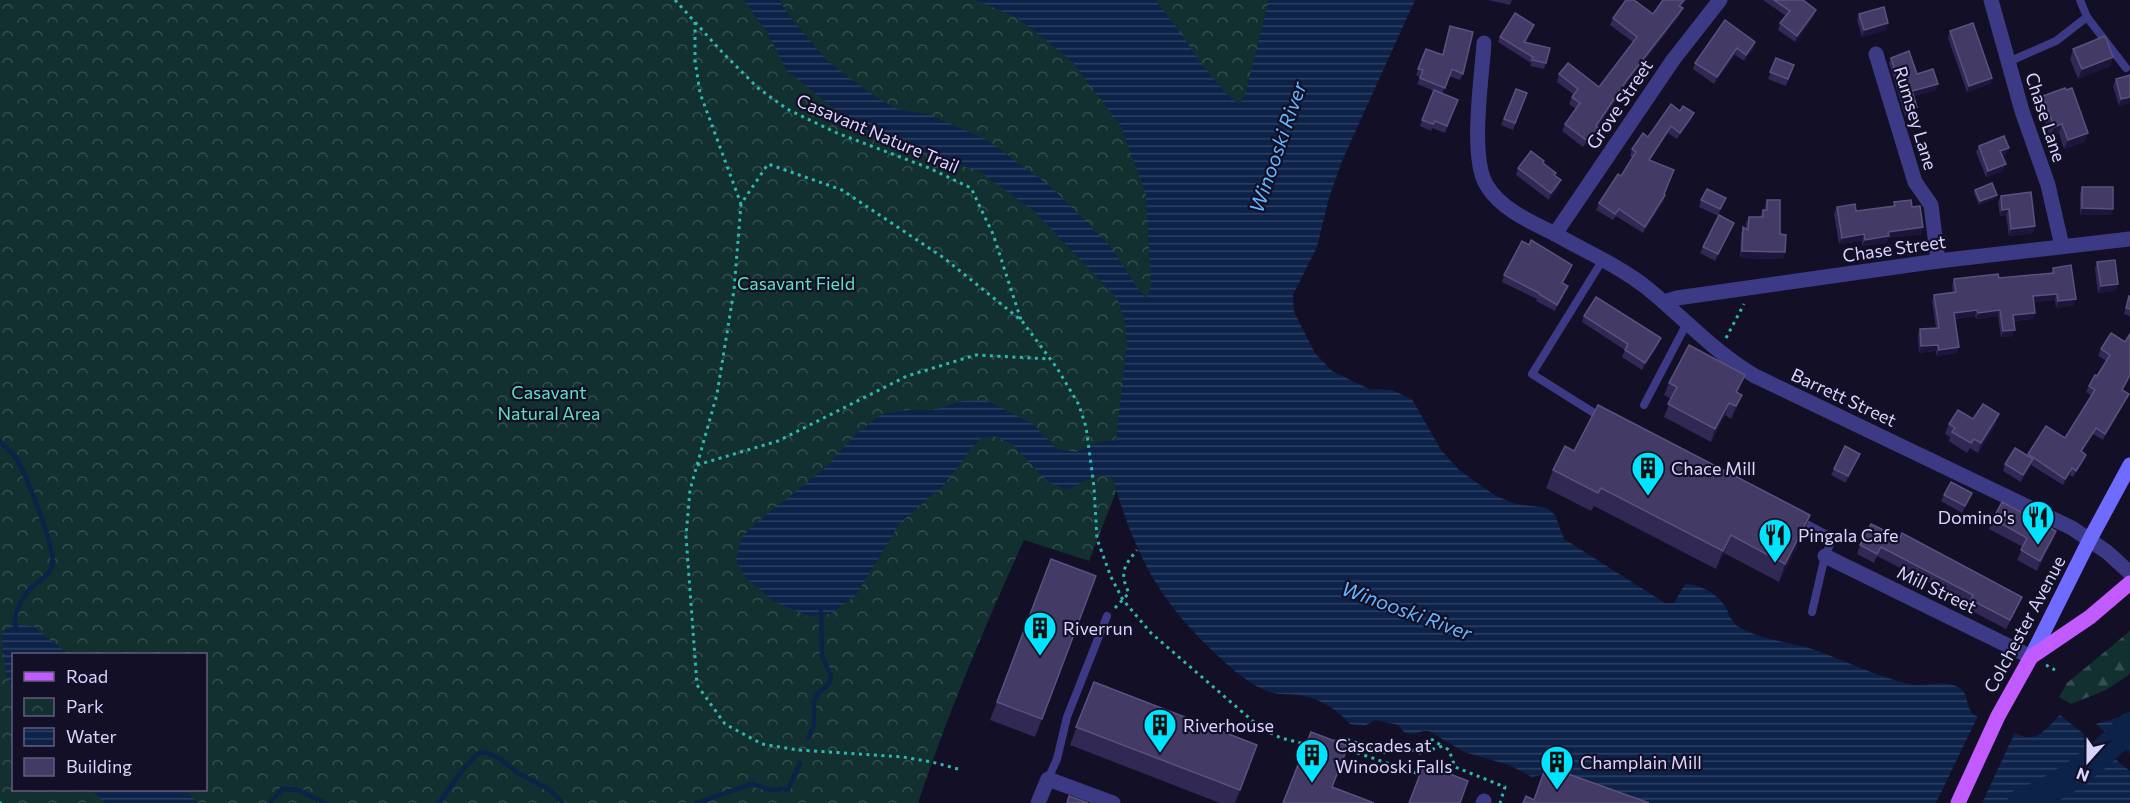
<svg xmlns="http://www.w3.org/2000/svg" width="2130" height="803" viewBox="0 0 2130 803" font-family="Commissioner,sans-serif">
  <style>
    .forest { fill: url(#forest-firs) }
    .park { fill: url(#park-crowns); fill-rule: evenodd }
    .water { fill: url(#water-rules) }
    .pier { fill: #130f26 }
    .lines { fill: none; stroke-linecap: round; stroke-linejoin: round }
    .stream { stroke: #0c2248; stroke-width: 4.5 }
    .river { stroke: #0c2248; stroke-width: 28 }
    .path { stroke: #2fb8b0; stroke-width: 3; stroke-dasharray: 3 4.5; stroke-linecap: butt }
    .service { stroke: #3d3a85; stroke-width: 8 }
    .minor { stroke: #3d3a85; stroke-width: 15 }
    .tertiary { stroke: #3d3a85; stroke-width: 15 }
    .secondary { stroke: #6f6bff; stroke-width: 15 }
    .primary { stroke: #c25bff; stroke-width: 15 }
    .wall { fill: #312854 }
    .shaded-wall { fill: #1d163a }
    .building { fill: #433a66; stroke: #5a527e; stroke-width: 1.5 }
    .labels { text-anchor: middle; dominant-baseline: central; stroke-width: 4.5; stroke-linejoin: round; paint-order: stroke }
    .street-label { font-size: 18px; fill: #d9d4ff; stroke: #130f26 }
    .park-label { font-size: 18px; fill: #5fe0c0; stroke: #130f26 }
    .poi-label { font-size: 18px; fill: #d9d4ff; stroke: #130f26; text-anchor: start }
    .water-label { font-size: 20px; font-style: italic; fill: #62b6ff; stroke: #130f26 }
  </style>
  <defs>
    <pattern id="forest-firs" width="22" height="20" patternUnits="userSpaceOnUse" patternTransform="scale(1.5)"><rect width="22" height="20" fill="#12302f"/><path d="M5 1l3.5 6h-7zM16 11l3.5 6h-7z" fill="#344d4e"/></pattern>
    <pattern id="park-crowns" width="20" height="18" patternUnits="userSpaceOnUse" patternTransform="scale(1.5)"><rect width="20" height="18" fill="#12302f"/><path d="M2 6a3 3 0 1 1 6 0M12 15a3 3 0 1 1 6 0" fill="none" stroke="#344d4e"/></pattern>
    <pattern id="water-rules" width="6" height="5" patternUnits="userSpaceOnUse" patternTransform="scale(1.5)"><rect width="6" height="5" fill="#0c2248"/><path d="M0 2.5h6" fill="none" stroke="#2f4163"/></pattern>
  </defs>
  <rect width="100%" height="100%" fill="#130f26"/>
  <polygon class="forest" points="2130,631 2130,674 2106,690 2071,704 2059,697 2067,683"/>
  <path class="park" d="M0,0H1299L1268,103L1089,561L1024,540C985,626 948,713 918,803H0ZM14,654H206V790H14Z"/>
  <g class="water">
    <path d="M744,0H779L790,17L826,60L874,96L897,109L931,115L989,141L1051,187L1109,245L1139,290L1146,298L1151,287L1146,195L1122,128L1073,62L1016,17L975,0H1155C1175,21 1219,96 1240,104L1245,95L1269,0H1415L1342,161L1329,198L1317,247L1293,295L1294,312L1315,353L1332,371L1369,389L1392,390L1412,399L1441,450L1459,470L1496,496L1516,504L1547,508L1555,515L1564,539L1665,603H1674L1685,584C1699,584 1716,593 1724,605C1729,612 1731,623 1739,627C1764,641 1792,642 1818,651C1848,662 1877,676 1908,684C1924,688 1942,679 1958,687C1969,692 1965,705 1973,714C1976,717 2022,737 2027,737C2041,739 2051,723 2060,715L2130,771V803H1619L1546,774L1532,777L1509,765L1464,752L1429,731H1423L1414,734L1405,733L1398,725L1375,720L1365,726L1350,724C1338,710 1322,700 1304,696C1290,693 1277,696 1264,690C1245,681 1231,668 1216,654C1158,600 1135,554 1113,479L1099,474L1067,490L1048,482L1012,444L994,436L981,438L969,451L957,469L943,486L900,523L856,595L831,614L808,616L775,602L745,577L736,560L742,537L756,523L824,469L857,433L882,414L909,410H935L962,401L986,400L1033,424L1057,449L1077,452L1099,442L1116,440L1127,343L1124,317L1117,298L1035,212L980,172L879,136L855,125L787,71L767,32Z"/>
    <polygon points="14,623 34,627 68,654 14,654 13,690 7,676 1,635"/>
    <polygon points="2130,712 2130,753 2096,724 2127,715"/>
    <polygon points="91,790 186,790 198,803 105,803"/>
  </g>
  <polygon class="pier" points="1979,714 2016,730 1982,803 1936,803"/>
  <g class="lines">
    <g class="stream">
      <path d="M0,441C5,447 12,452 16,458C25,473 58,552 52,567C48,577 37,582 30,589C22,597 12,616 16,627"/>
      <polyline points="808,738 814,726 814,701 819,692 829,684 831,676 822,656 821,612"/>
      <polyline points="270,803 282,789 298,790 325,803"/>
      <polyline points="439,803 464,768 477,754 486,752 500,759 518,773 550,790 563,803"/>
      <polyline points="697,803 752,784 771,790 788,789 800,763"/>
    </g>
    <path class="river" d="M2021,803C2065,786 2098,759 2130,726"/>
    <g class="path">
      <polyline points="675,0 722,52 758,88 787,109 837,133 929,168 971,188 993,234 1021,320"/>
      <polyline points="695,22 695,60 700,93 741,204"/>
      <polyline points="1726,338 1744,304"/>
      <polyline points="697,465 778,441 907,376 976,355 1050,359"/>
      <path d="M1115,608L1129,593C1119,573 1124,566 1137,550"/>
      <polyline points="2046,665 2055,670"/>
      <polyline points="1431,739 1442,746"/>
      <polyline points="1333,742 1343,738 1386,753 1403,747 1420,753 1443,746 1449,750 1455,767 1505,787 1500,803"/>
      <polyline points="1343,748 1422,775"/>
      <polyline points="958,769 932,762 903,757 798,750 762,744 725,724 697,685 686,536 690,490 717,394 734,290 741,204 768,164 842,190 944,258 1022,321 1057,368 1079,405 1086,427 1094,487 1097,539 1111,577 1123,600 1151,633 1262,729 1281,738 1309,745"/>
      <polyline points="1440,772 1450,769"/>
      <polyline points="0,802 1,803"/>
    </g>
    <g class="service">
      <polyline points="2080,0 2087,17"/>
      <polyline points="2008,62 2056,41 2087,17 2126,68"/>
      <polyline points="1602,261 1532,374 1602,418"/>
      <polyline points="1644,405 1687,323"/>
      <polyline points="1799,520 1833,538 1825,556 1812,612"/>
      <polyline points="1048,779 1057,759 1067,717 1107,616"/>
    </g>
    <g class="minor">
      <polyline points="1991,0 2022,111 2048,185 2062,246"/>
      <path d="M1484,43C1482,77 1469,158 1487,186C1502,210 1531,222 1555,234"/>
      <polyline points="1876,54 1915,182 1931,205 1938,261"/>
      <polyline points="1664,302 1677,298 1938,261 2130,239"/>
      <polyline points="1825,556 2031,657"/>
      <polyline points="1038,803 1048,779 1113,803"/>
      <polyline points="1483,803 1484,801"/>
    </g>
    <path class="tertiary" d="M1720,0L1673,60L1555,234C1585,251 1621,267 1647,288C1684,318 1714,352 1755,376L2072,528L2107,552L2130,573"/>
    <polyline class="secondary" points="2031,657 2090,539 2130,465"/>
    <polyline class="primary" points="1958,803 1998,716 2031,657 2090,617 2130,583"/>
  </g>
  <g class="wall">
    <polygon points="1488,0 1512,0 1510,5"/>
    <polygon points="1663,0 1687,0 1681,7 1680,15 1624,87 1598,127 1600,129 1597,136 1589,146 1586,143 1583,147 1562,131 1565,124 1576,109 1569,104 1573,94 1557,82 1559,74 1599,87 1633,42 1610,25 1613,18 1653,14"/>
    <polygon points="1763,0 1804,0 1814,16 1795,42 1778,30 1780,23 1786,16"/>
    <polygon points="1859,14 1888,23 1886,30 1862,37 1857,20"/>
    <polygon points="1450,26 1463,74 1460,80 1449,76 1442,94 1458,100 1445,133 1432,128 1431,131 1420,126 1434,91 1417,84 1420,77 1416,75 1426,49 1442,55"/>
    <polygon points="1532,31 1526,42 1546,63 1544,69 1530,66 1531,63 1498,42 1500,37"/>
    <polygon points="1950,31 1992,78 1990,84 1967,92 1948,38"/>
    <polygon points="1755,42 1753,49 1744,61 1735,55 1714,84 1693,69 1695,63"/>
    <polygon points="2073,49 2113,57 2110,66 2078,79 2070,59"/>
    <polygon points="1776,58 1794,65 1786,86 1768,79"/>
    <polygon points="1891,58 1936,90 1914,96 1915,113 1905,116 1889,63"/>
    <polygon points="2130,75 2130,103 2119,106 2113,86 2116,79"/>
    <polygon points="1516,89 1527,93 1513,130 1501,125"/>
    <polygon points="2043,96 2088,133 2084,142 2064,149 2059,133 2050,136 2039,105"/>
    <polygon points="1694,113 1691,120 1677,139 1668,133 1650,160 1664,194 1665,195 1663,202 1643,233 1616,216 1613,220 1596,210 1599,203 1621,176 1633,158 1630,156 1632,149 1648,137"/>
    <polygon points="1979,146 2006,155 2002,156 2003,171 1986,177 1976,152"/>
    <polygon points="1544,164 1554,176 1558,187 1549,200 1516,175 1518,168"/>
    <polygon points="2082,187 2111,215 2080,215 2080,194"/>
    <polygon points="1975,190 1996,198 1979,205 1974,193"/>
    <polygon points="2001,196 2035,226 2033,233 2009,236 2006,215 2000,216 1998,202"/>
    <polygon points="1726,198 1718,216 1699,207 1701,200"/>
    <polygon points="1767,200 1785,252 1783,259 1740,258 1741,234 1743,227 1746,229 1746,223 1749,217 1760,217 1763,210 1765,210 1765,206"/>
    <polygon points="1894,202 1912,207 1921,234 1888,238 1887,243 1862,246 1862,241 1839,244 1834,214 1837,207 1856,211 1893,206"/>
    <polygon points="1734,223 1715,261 1700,253 1703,247"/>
    <polygon points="2097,262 2118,284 2115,291 2098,293 2095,269"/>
    <polygon points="2053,268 2074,305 2056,308 2055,300 2034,302 2035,313 2033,319 2014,321 2013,336 2001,337 1998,316 1976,319 1975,316 1955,319 1957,353 1936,356 1936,351 1919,353 1918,335 1920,329 1936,328 1932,301 1934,295 1953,293 1952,285 1954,279 1999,278 2051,273"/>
    <polygon points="1570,271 1563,283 1565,292 1555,311 1536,301 1537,299 1502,282 1504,275"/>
    <polygon points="2129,296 2130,296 2130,316 2124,314"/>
    <polygon points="1584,316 1661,338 1659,344 1642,370 1622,357 1625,350 1582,322"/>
    <polygon points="2111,333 2124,387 2123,390 2126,400 2103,440 2093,434 2082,452 2084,461 2073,477 2070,475 2063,485 2031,465 2021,482 2003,471 2005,464 2028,455 2065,438 2092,396 2086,392 2089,386 2097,376 2107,361 2098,356 2101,349"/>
    <polygon points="1745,375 1738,393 1737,408 1731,419 1725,415 1711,442 1664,417 1671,399 1664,395 1669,383"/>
    <polygon points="1973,419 1996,424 1978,453 1970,448 1967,453 1949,441 1950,437 1945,434 1949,424"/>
    <polygon points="1574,451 1810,515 1804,533 1779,582 1724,553 1716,569 1594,506 1591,511 1546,488 1553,470"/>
    <polygon points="1860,454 1846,483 1831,475 1834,469"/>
    <polygon points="1972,493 1962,513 1941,501 1944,495"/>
    <polygon points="1993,519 2056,531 2053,540 2037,571 2017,560 2023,547 1989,529"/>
    <polygon points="1871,524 2018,606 2006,629 1968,609 1970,604 1877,556 1874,563 1857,554 1860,545"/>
    <polygon points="1051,559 1096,576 1035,737 990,720"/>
    <polygon points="1094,682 1257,745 1235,803 1220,803 1070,745"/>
  </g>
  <g class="shaded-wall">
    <polygon points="1684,0 1687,0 1677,13 1679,6"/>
    <polygon points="1683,8 1680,15 1624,87 1594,133 1596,126 1627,80"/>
    <polygon points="1816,10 1814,16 1795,42 1797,36"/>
    <polygon points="1888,23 1886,30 1862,37 1864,30"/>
    <polygon points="1534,25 1532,31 1522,47 1524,42"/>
    <polygon points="1755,42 1753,49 1744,61 1746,55"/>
    <polygon points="1737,48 1735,55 1714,84 1717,77"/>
    <polygon points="2113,57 2110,66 2078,79 2082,69"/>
    <polygon points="1992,78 1990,84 1967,92 1969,86"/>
    <polygon points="1938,84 1936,90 1910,97 1912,91"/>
    <polygon points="2130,97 2130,103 2119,106 2121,99"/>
    <polygon points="1917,107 1915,113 1905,116 1907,110"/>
    <polygon points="1694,113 1691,120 1677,139 1680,133"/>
    <polygon points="2062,124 2059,133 2050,136 2054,127"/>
    <polygon points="1671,126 1668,133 1646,166 1649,160"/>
    <polygon points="1600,129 1597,136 1589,146 1592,139"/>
    <polygon points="2088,133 2084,142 2064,149 2068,140"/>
    <polygon points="2009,148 2006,155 1998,158 2000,151"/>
    <polygon points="2006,164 2003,171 1986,177 1988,171"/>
    <polygon points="1561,180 1558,187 1549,200 1551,193"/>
    <polygon points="1665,195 1663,202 1643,233 1645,227"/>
    <polygon points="1997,195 1996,198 1979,205 1980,201"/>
    <polygon points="2082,208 2113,209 2111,215 2080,215"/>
    <polygon points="2009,209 2006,215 2000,216 2002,210"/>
    <polygon points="2035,226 2033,233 2009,236 2011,229"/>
    <polygon points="1923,227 1921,234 1888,238 1887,243 1862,246 1865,240 1888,232"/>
    <polygon points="1864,234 1862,241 1839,244 1842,238"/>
    <polygon points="1742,251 1785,252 1783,259 1740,258"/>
    <polygon points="2118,284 2115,291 2098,293 2101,286"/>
    <polygon points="1568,286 1565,292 1555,311 1557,305"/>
    <polygon points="2057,294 2055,300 2031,303 2033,296"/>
    <polygon points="2076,299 2074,305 2056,308 2058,301"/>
    <polygon points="1977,310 1975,316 1951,319 1954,313"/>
    <polygon points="2000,310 1998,316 1976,319 1978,313"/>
    <polygon points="2035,313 2033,319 2011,321 2013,315"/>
    <polygon points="2015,330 2013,336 2001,337 2003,331"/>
    <polygon points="1661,338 1659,344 1642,370 1645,363"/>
    <polygon points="1938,345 1936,351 1919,353 1921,346"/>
    <polygon points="1959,347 1957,353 1936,356 1939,350"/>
    <polygon points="1745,375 1740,387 1731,405 1736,392"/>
    <polygon points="2129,394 2126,400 2103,440 2105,434"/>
    <polygon points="1742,395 1737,408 1731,419 1736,406"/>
    <polygon points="1729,403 1725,415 1711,442 1715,429"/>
    <polygon points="1999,414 1996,424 1978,453 1981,443"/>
    <polygon points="2096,428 2093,434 2079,458 2081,451"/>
    <polygon points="1860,454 1858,460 1846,483 1848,476"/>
    <polygon points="2086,455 2084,461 2073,477 2076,471"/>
    <polygon points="2033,459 2031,465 2021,482 2023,475"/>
    <polygon points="2072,468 2070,475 2063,485 2065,479"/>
    <polygon points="1810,515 1804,533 1779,582 1785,564"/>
    <polygon points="2056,531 2053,540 2037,571 2040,561"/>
    <polygon points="1731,535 1724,553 1716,569 1723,551"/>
  </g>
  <g class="building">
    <polygon points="1626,0 1634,0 1653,14 1663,0 1684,0 1679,6 1683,8 1627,80 1596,126 1600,129 1592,139 1589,136 1586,140 1565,124 1580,103 1572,97 1578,89 1559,74 1568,63 1599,87 1637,37 1613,18"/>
    <polygon points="1774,0 1803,0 1816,10 1797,36 1780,23 1790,11"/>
    <polygon points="1884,7 1888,23 1864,30 1859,14"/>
    <polygon points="1515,13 1534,25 1524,42 1550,48 1546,63 1532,60 1533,57 1500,37"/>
    <polygon points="1725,20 1755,42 1746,55 1737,48 1717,77 1695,63"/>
    <polygon points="1973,23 1992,78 1969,86 1950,31"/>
    <polygon points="1450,26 1473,32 1463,74 1452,69 1445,88 1420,78 1423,70 1418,69 1426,49 1443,55"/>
    <polygon points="2105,36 2113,57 2082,69 2073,49"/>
    <polygon points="1909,51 1917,74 1933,69 1938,84 1912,91 1917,107 1907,110 1891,58"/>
    <polygon points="1776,58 1794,65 1788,79 1770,72"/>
    <polygon points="2130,75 2130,97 2121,99 2116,79"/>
    <polygon points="2065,88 2066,90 2072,88 2088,133 2068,140 2062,124 2054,127 2043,96"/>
    <polygon points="1516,89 1527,93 1515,123 1504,119"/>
    <polygon points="1434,90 1458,100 1447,126 1435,121 1433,124 1422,120"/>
    <polygon points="1671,104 1680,111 1683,106 1694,113 1680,133 1671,126 1649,160 1674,170 1664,194 1665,195 1645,227 1619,209 1615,214 1599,203 1618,174 1621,176 1636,152 1632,149 1643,133 1648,137"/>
    <polygon points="2004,136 2009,148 2000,151 2006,164 1988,171 1979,146"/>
    <polygon points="1531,151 1544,161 1543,163 1556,173 1554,175 1561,180 1551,193 1518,168"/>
    <polygon points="1992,183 1997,195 1980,201 1975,190"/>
    <polygon points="2082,187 2113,187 2113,209 2082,208"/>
    <polygon points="1707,189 1726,198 1720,209 1701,200"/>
    <polygon points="2031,192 2035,226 2011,229 2009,209 2002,210 2001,196"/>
    <polygon points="1767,200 1780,200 1780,234 1786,235 1785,252 1742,251 1743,227 1748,230 1749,217 1763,217 1763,210 1767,210"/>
    <polygon points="1911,200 1912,207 1920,206 1923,227 1888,232 1889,236 1865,240 1864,234 1842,238 1837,207 1855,204 1856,211 1895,206 1894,202"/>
    <polygon points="1719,215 1734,223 1718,254 1703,247"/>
    <polygon points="1531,240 1572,265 1562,283 1568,286 1557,305 1539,294 1539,293 1504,275 1522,241 1529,245"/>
    <polygon points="2115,260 2118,284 2101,286 2097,262"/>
    <polygon points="2071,265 2076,299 2058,301 2057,294 2033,296 2035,313 2013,315 2015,330 2003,331 2000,310 1978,313 1977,310 1954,313 1959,347 1939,350 1938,345 1921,346 1920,329 1939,328 1934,295 1956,292 1954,279 1998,274 1999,278 2054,273 2053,268"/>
    <polygon points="2129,296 2130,296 2130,309 2126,308"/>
    <polygon points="1596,297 1661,338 1645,363 1625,350 1628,344 1584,316"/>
    <polygon points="2111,333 2125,342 2130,334 2130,375 2122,390 2129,394 2105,434 2096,428 2081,451 2086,455 2076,471 2072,468 2065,479 2028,454 2046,426 2065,438 2095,390 2089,386 2095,375 2097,376 2110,355 2101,349"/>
    <polygon points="1689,345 1745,375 1736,392 1742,395 1736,406 1729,403 1715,429 1668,404 1677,387 1669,383"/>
    <polygon points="1983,404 1999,414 1981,443 1974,439 1971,443 1952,432 1955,428 1949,424 1958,410 1973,419"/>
    <polygon points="1598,405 1810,515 1785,564 1731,535 1723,551 1601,488 1598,493 1553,470 1565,446 1574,451"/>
    <polygon points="1845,446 1860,454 1848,476 1834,469"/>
    <polygon points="2015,448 2033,459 2023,475 2005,464"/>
    <polygon points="1951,482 1972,493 1965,506 1944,495"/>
    <polygon points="2002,502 2056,531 2040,561 2021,550 2027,538 1993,519"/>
    <polygon points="1871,524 1900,538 1902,533 2022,597 2010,620 1971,600 1973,595 1881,547 1877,554 1860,545"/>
    <polygon points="1051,559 1096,576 1042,719 997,702"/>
    <polygon points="1094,682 1257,745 1240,790 1076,727"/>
    <polygon points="1311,732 1348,746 1332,787 1374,803 1283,803"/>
    <polygon points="1424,764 1468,781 1460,803 1409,803"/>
    <polygon points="1546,766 1649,803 1523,803 1526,796 1534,800"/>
    <polygon points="1069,796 1088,803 1067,803"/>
  </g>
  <defs>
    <g id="building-pin" transform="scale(1.725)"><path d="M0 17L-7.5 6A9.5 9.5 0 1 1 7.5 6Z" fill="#00e5ff" stroke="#130f26"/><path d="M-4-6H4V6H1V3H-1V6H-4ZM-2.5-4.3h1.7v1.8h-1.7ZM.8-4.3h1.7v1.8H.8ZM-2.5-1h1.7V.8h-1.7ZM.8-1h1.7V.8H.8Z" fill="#111"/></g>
    <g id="restaurant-pin" transform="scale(1.725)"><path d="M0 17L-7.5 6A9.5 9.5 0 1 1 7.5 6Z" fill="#00e5ff" stroke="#130f26"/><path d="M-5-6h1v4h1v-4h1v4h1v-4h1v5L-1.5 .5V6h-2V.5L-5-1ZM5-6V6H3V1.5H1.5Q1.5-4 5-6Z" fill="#111"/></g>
  </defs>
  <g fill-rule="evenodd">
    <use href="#building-pin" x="1648" y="468"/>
    <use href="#restaurant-pin" x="2038" y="517"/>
    <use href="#restaurant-pin" x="1775" y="535"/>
    <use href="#building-pin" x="1040" y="628"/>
    <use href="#building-pin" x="1160" y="725"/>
    <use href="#building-pin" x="1312" y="755"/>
    <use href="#building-pin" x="1557" y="762"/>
  </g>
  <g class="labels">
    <g class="street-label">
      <text transform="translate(1619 104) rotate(-56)">Grove Street</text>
      <text transform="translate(2046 117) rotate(72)">Chase Lane</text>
      <text transform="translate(1916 118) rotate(73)">Rumsey Lane</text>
      <text transform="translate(878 133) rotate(23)">Casavant Nature Trail</text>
      <text transform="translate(1894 248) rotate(-8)">Chase Street</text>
      <text transform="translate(1844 397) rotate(25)">Barrett Street</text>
      <text transform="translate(1937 589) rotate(26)">Mill Street</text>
      <text transform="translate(2024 624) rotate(-62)">Colchester Avenue</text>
    </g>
    <g class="park-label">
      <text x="796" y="283">Casavant Field</text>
      <text x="549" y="392">Casavant<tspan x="549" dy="21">Natural Area</tspan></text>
    </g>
    <g class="poi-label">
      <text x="1671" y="468">Chace Mill</text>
      <text x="2015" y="517" text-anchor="end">Domino's</text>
      <text x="1798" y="535">Pingala Cafe</text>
      <text x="1063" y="628">Riverrun</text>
      <text x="1183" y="725">Riverhouse</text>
      <text x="1335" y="745">Cascades at<tspan x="1335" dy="21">Winooski Falls</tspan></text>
      <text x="1580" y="762">Champlain Mill</text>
    </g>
    <g class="water-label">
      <text transform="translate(1277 147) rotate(-71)">Winooski River</text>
      <text transform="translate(1407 610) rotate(20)">Winooski River</text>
    </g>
  </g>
  <rect x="12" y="653" width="195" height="138" fill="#130f26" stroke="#625e7d" stroke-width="1.5"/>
  <rect x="24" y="672" width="30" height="9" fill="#c25bff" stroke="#625e7d" stroke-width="1.5"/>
  <text x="66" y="683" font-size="18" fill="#d9d4ff">Road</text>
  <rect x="24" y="698" width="30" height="18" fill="url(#park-crowns)" stroke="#625e7d" stroke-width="1.5"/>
  <text x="66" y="713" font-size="18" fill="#d9d4ff">Park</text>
  <rect x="24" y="728" width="30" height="18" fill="url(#water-rules)" stroke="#625e7d" stroke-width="1.5"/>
  <text x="66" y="743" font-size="18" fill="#d9d4ff">Water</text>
  <rect x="24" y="758" width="30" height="18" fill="#433a66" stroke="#625e7d" stroke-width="1.5"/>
  <text x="66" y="773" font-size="18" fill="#d9d4ff">Building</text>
  <g transform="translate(2088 761) rotate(201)" stroke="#130f26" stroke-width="4.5" paint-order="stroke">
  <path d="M0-4.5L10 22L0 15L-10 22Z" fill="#d9d4ff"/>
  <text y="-9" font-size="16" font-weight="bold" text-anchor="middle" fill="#d9d4ff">N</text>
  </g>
</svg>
